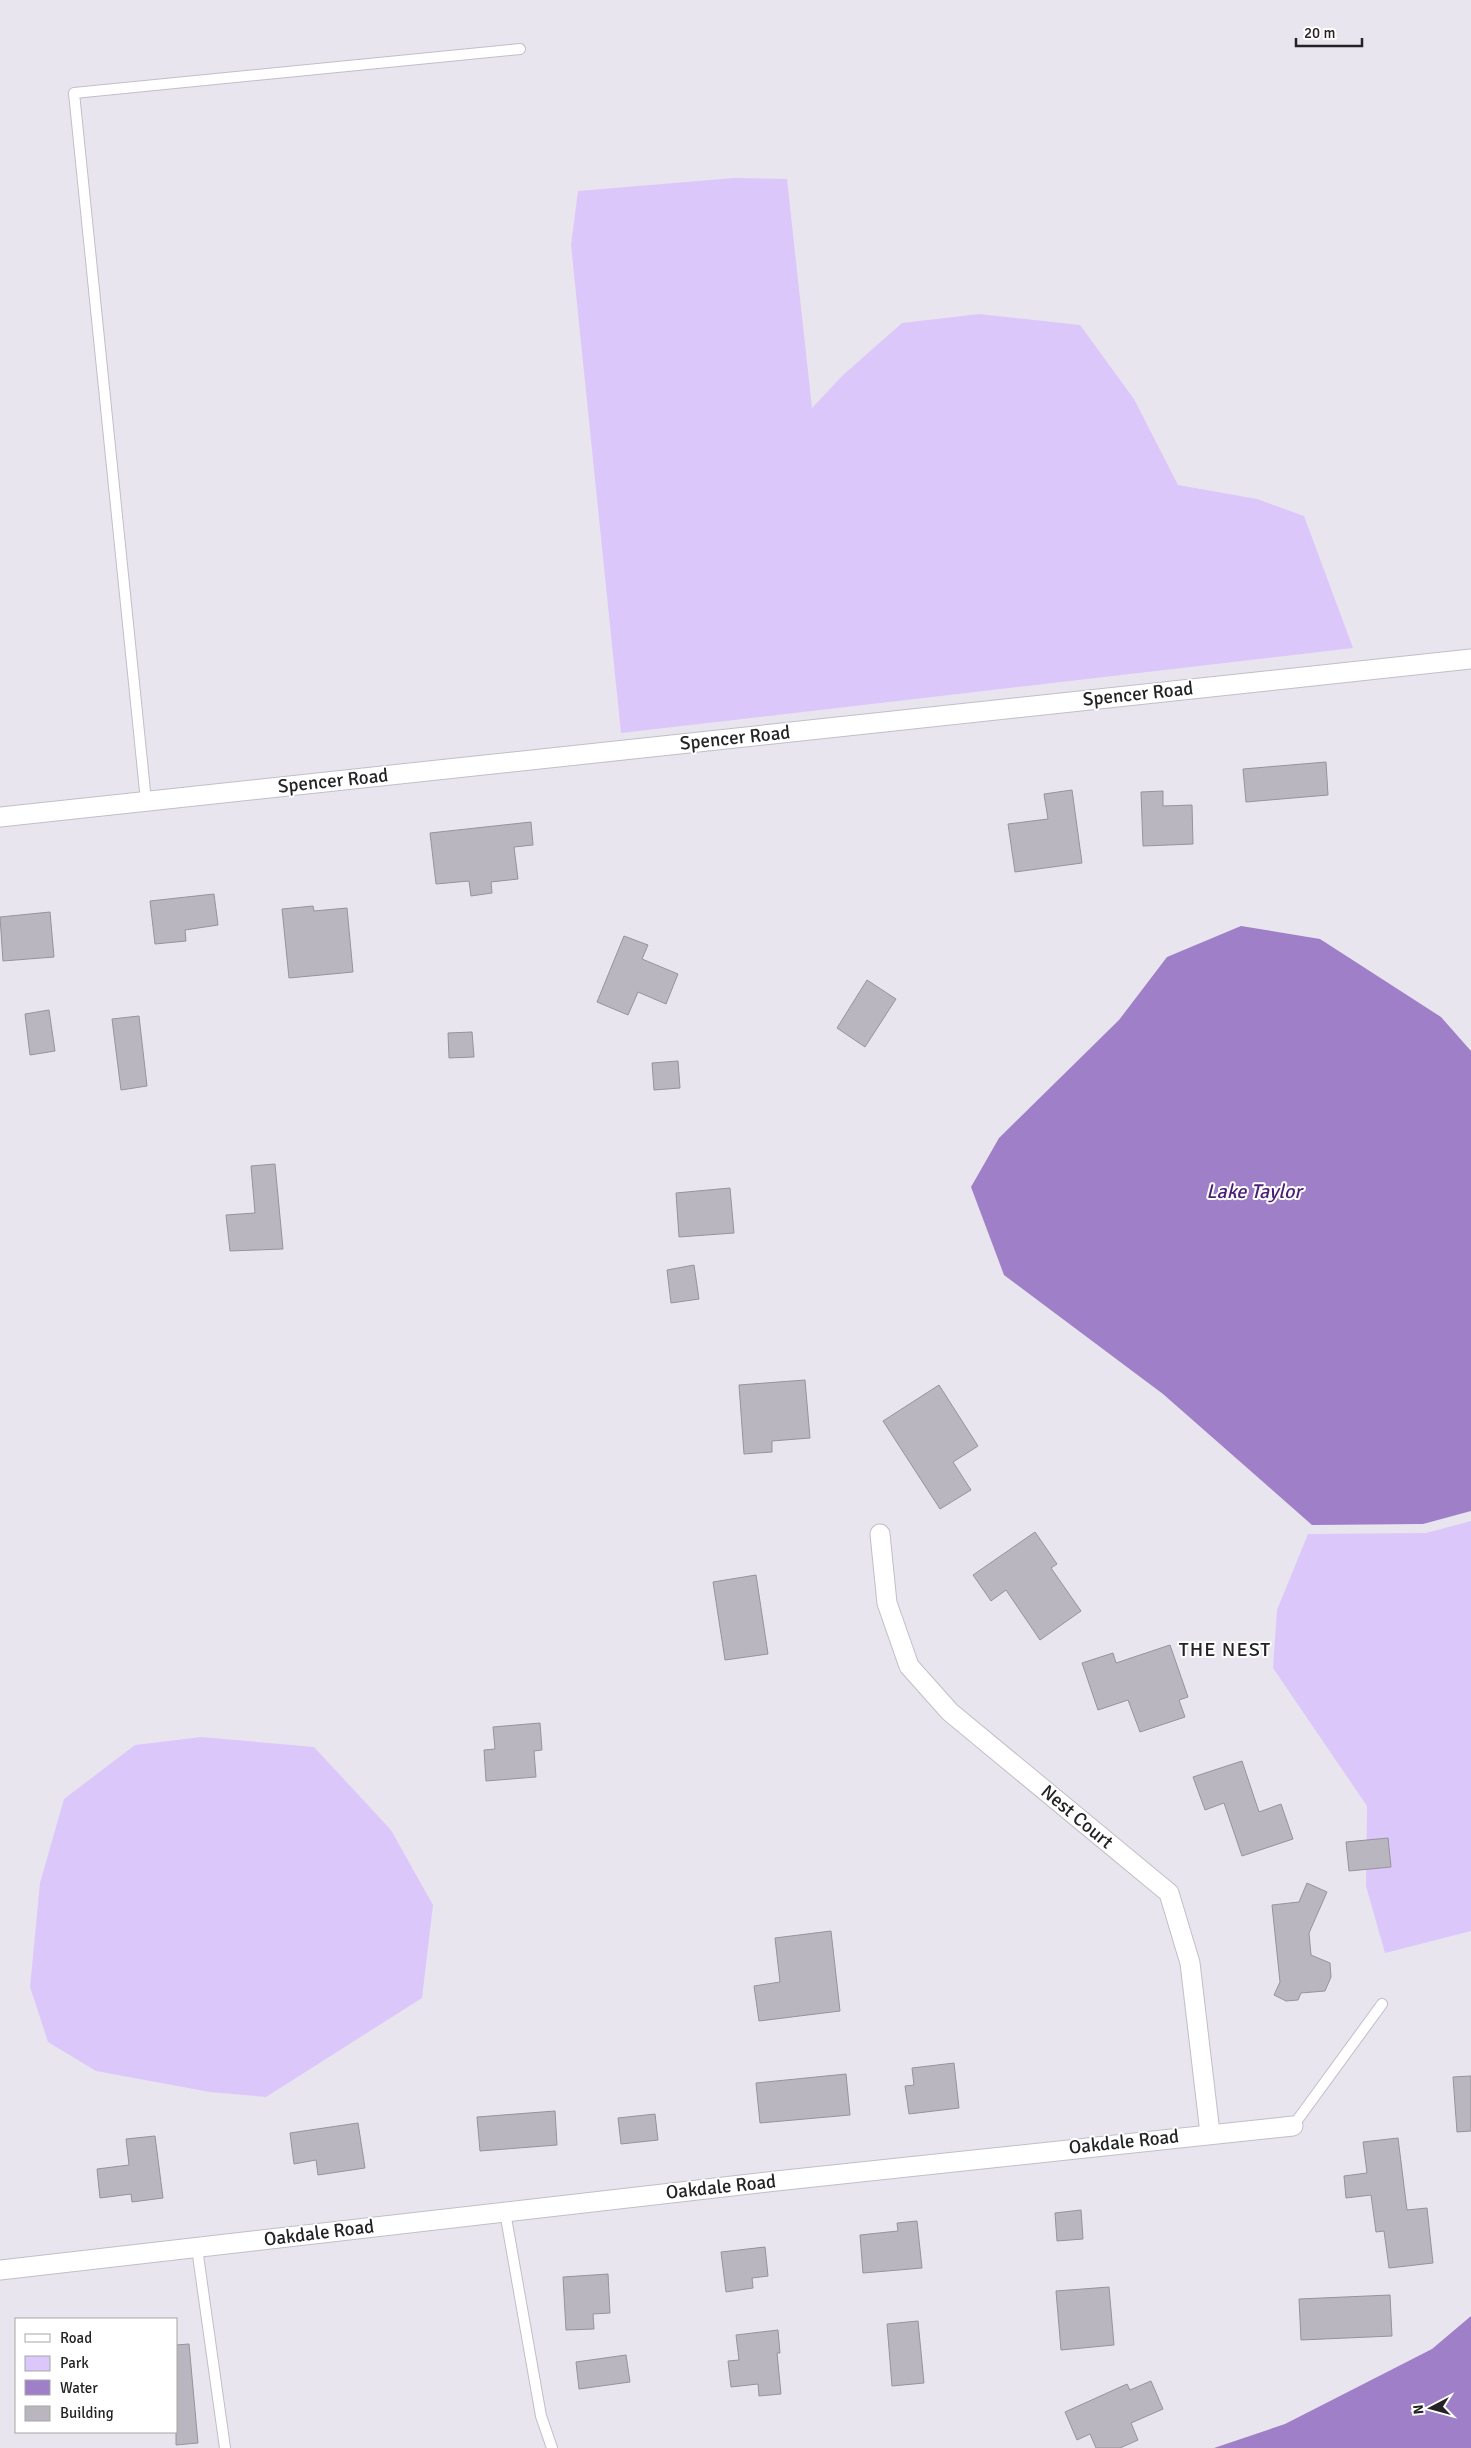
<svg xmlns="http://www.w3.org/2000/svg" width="1471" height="2448" viewBox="0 0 1471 2448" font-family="Signika,sans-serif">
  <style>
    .green { fill: #dcc7fa }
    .water { fill: #9f7fc7 }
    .building { fill: #bab6c0; stroke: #96939c }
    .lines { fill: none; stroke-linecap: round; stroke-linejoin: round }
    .lane-casing { stroke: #c2bec8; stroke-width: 12 }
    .street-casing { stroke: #c2bec8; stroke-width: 21 }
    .lane { stroke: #fff; stroke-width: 10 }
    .street { stroke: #fff; stroke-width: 19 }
    .labels { text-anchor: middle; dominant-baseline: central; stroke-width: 4; stroke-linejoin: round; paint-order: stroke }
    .street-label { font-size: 19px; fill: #232225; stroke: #fff }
    .water-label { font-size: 20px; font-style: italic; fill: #4b1e74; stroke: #fff }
    .neighbourhood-label { font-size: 20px; letter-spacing: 1px; fill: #232225; stroke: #fff }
  </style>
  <rect width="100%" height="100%" fill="#e9e5ef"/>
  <g class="green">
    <polygon points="734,178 787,179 812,408 842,376 902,323 979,314 1080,325 1134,399 1178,485 1257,499 1304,516 1353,648 621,733 571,245 578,191"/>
    <polygon points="1471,1521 1471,1931 1385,1953 1366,1886 1367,1806 1273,1668 1277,1610 1308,1534 1426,1533"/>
    <polygon points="201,1737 314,1747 391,1830 433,1905 422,1998 266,2097 210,2092 96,2071 48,2042 30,1987 40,1883 64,1799 135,1745"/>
  </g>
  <g class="water">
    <polygon points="1241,926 1320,939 1441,1017 1471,1051 1471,1511 1423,1524 1312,1525 1163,1394 1004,1275 971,1187 999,1138 1119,1020 1167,957"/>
    <polygon points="1471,2316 1471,2448 1214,2448 1285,2424 1432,2349"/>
  </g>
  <g class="building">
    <polygon points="1326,762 1328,795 1246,802 1243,769"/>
    <polygon points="1072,790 1082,863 1015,872 1008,824 1048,819 1044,794"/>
    <polygon points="1163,791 1163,806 1192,805 1193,844 1143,846 1141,792"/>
    <polygon points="531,822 533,845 514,847 518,879 491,882 492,893 471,896 469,881 436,884 430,833"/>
    <polygon points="214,894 218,925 185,930 186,941 155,944 150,901"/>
    <polygon points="313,906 314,911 347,908 353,972 289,978 282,909"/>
    <polygon points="50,912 54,957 3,961 0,917"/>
    <polygon points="624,936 648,945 642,959 678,974 666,1004 638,992 628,1015 597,1002"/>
    <polygon points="867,980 896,999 865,1047 837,1028"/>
    <polygon points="49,1010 55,1051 30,1055 25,1014"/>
    <polygon points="139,1016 147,1086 121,1090 112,1019"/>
    <polygon points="472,1032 474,1057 449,1058 448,1033"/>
    <polygon points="678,1061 680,1088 654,1090 652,1063"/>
    <polygon points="275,1164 283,1249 230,1251 226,1215 255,1213 251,1166"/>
    <polygon points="730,1188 734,1233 679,1237 676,1193"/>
    <polygon points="694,1265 699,1299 671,1303 667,1270"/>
    <polygon points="805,1380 810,1438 772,1441 772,1452 744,1454 739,1385"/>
    <polygon points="939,1385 978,1446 953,1462 971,1490 940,1509 883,1421"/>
    <polygon points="1035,1532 1057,1564 1051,1568 1081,1611 1040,1640 1006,1590 991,1601 973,1575"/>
    <polygon points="756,1575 768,1654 725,1660 713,1582"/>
    <polygon points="1170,1645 1188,1697 1179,1700 1185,1717 1140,1732 1128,1700 1098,1710 1082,1663 1113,1653 1116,1663"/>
    <polygon points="540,1723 542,1750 534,1751 536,1777 486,1781 484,1750 495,1749 493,1727"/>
    <polygon points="1242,1761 1259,1812 1281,1804 1293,1839 1242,1856 1224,1803 1205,1810 1193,1777"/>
    <polygon points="1388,1838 1391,1867 1349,1871 1346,1842"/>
    <polygon points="1307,1883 1327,1892 1309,1933 1311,1955 1330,1963 1331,1977 1325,1991 1301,1993 1298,2000 1286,2001 1274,1995 1280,1982 1272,1905 1299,1902"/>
    <polygon points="831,1931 840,2011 759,2021 754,1986 780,1982 775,1938"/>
    <polygon points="954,2063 959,2108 909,2114 905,2086 914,2085 912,2068"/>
    <polygon points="846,2074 850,2115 760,2123 756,2083"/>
    <polygon points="1471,2076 1471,2131 1457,2132 1453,2077"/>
    <polygon points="555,2111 557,2145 480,2151 477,2117"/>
    <polygon points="655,2114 658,2140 621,2144 618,2118"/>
    <polygon points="358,2123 365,2168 318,2175 316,2160 294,2164 290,2133"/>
    <polygon points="155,2136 163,2198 132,2202 131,2194 100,2198 97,2169 129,2165 126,2139"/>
    <polygon points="1398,2138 1407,2210 1427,2208 1433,2263 1389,2268 1384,2231 1376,2232 1371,2195 1346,2198 1344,2176 1367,2173 1363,2142"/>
    <polygon points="1081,2210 1083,2239 1057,2241 1055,2213"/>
    <polygon points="917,2221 922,2268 863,2273 860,2235 898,2231 897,2223"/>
    <polygon points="765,2247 768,2276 752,2278 753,2288 726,2292 721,2252"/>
    <polygon points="608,2274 610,2313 593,2314 594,2329 566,2330 563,2277"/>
    <polygon points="1109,2287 1114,2345 1061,2350 1056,2291"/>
    <polygon points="1390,2295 1392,2336 1301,2340 1299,2299"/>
    <polygon points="918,2321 924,2383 892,2386 887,2324"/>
    <polygon points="778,2330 780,2353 777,2353 781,2394 759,2396 758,2384 731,2387 728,2361 739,2360 736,2335"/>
    <polygon points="189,2344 198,2443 176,2445 176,2345"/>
    <polygon points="626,2355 630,2382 579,2389 576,2362"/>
    <polygon points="1151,2381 1163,2409 1131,2423 1138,2440 1120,2448 1096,2448 1090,2434 1077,2440 1065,2412 1127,2384 1130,2390"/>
  </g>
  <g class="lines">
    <g class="lane-casing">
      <g id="lane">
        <polyline points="146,801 74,93 520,49"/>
        <polyline points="1293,2126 1382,2004"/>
        <polyline points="505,2212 541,2416 552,2448"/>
        <polyline points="197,2248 225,2448"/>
      </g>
    </g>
    <g class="street-casing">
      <g id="street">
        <polyline points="0,817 1471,659"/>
        <polyline points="880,1534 887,1603 909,1666 950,1712 1169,1893 1190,1963 1210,2133"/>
        <polyline points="0,2270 776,2181 1293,2126"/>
      </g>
    </g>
    <use href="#lane" class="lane"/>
    <use href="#street" class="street"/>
  </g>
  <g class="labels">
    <g class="street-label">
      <text transform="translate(1138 694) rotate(-6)">Spencer Road</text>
      <text transform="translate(735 738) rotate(-6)">Spencer Road</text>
      <text transform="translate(333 781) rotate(-6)">Spencer Road</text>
      <text transform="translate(1077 1817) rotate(40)">Nest Court</text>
      <text transform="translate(1124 2142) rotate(-6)">Oakdale Road</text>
      <text transform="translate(721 2187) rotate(-6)">Oakdale Road</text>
      <text transform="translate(319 2233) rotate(-7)">Oakdale Road</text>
    </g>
    <g class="water-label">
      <text x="1254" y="1191">Lake Taylor</text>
    </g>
    <g class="neighbourhood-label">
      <text x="1225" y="1649">THE NEST</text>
    </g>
  </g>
  <rect x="15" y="2318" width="162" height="115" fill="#ffffff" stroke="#a7a7a8"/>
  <rect x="25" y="2334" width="25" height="8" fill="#ffffff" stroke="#a7a7a8"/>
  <text x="60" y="2343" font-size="15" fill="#232225">Road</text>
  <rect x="25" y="2356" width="25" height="15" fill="#dcc7fa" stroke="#a7a7a8"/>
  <text x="60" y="2368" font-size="15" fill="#232225">Park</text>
  <rect x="25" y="2380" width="25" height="15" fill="#9f7fc7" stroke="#a7a7a8"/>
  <text x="60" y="2393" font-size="15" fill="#232225">Water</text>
  <rect x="25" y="2406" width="25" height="15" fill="#bab6c0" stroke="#a7a7a8"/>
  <text x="60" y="2418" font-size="15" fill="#232225">Building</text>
  <g transform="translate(1431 2408) rotate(264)" stroke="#ffffff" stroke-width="4" paint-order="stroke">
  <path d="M0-4L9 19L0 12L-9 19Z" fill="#232225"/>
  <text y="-8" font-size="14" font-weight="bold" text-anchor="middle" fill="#232225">N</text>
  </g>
  <path d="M1296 38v8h66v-8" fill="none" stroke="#232225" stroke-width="2.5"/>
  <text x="1304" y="38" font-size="15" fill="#232225" stroke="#ffffff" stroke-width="4" paint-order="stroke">20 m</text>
</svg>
